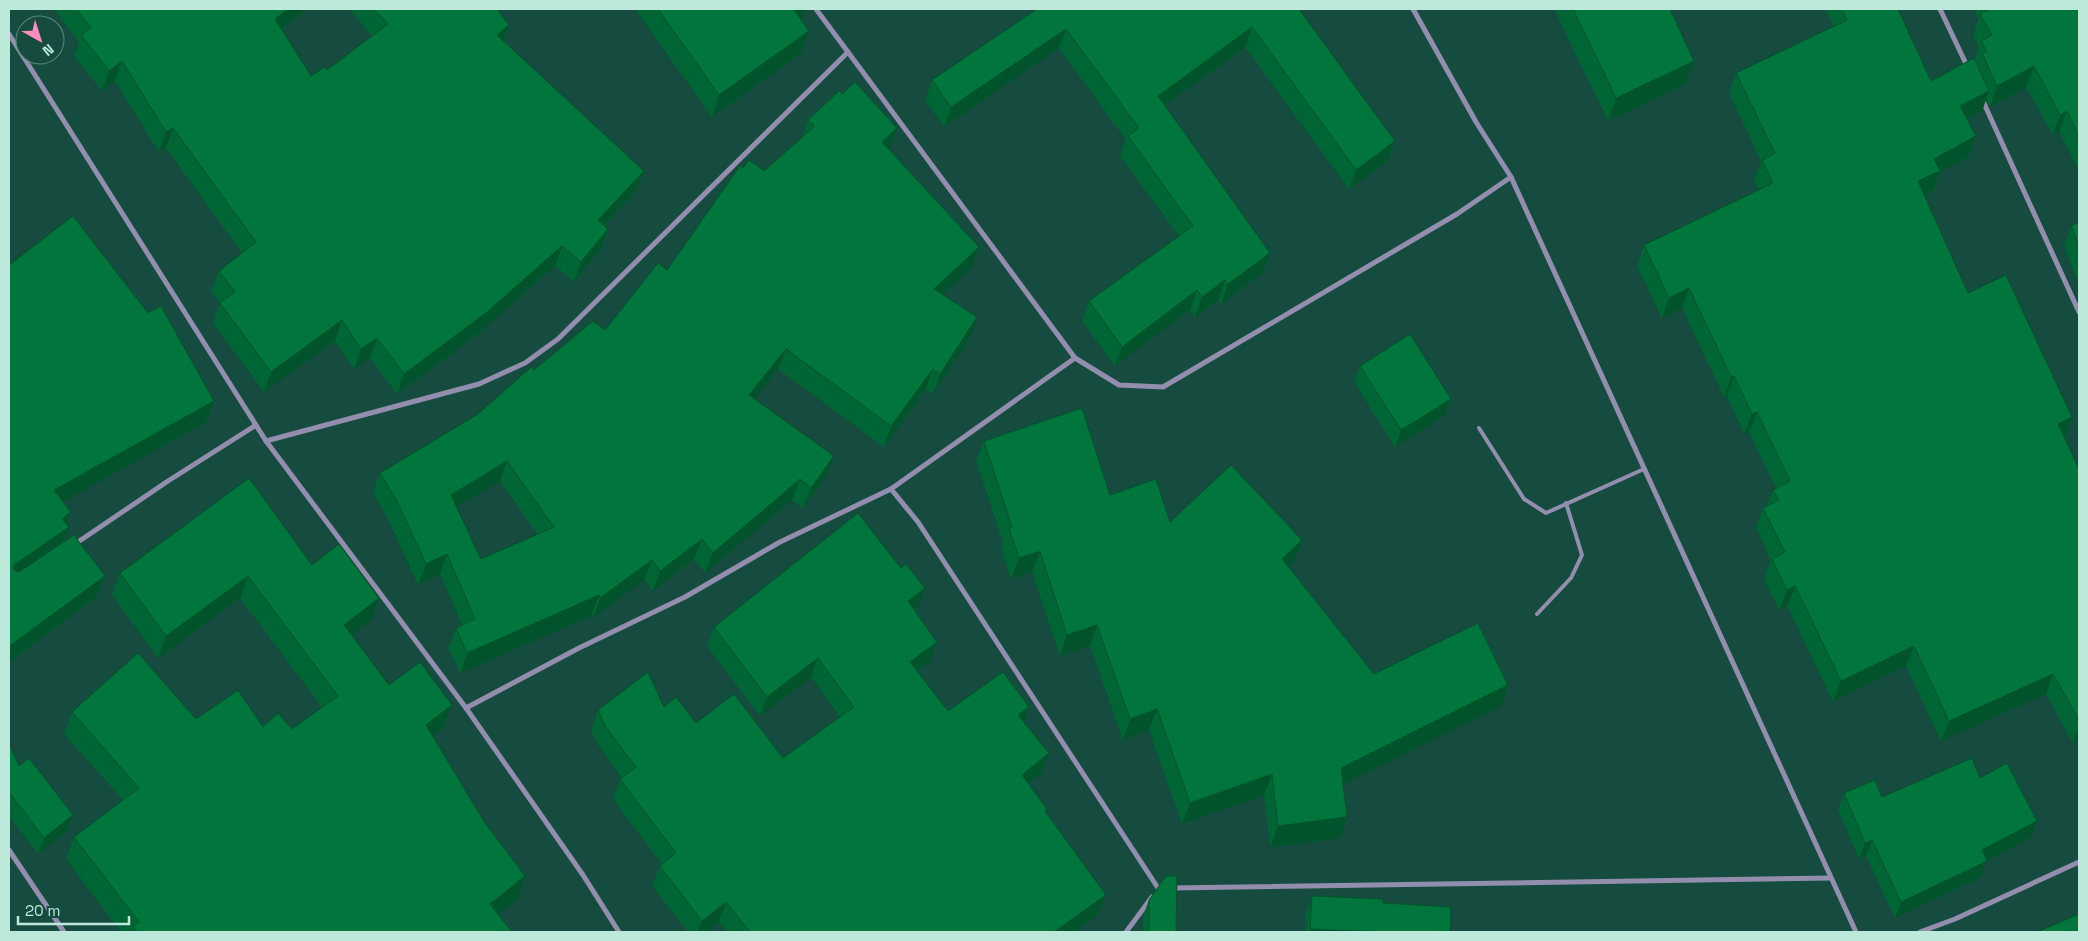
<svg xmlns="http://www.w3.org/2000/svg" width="2088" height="941" viewBox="0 0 2088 941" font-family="'Space Grotesk',sans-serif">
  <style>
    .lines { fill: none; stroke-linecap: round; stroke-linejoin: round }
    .lane { stroke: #938ead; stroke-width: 4 }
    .street { stroke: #938ead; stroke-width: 5 }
    .wall { fill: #006534; fill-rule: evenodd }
    .shaded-wall { fill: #00532a }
    .building { fill: #00763c; stroke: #00532a; fill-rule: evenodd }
  </style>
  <rect width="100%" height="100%" fill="#164c3f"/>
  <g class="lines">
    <g class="lane">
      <polyline points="1479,428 1524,499 1546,513 1644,469"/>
      <polyline points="1537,614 1571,578 1582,555 1566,503"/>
    </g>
    <g class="street">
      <polyline points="816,9 1075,358 1119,385 1163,387 1457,214 1511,177"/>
      <polyline points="1413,9 1476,122 1511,177 1856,932"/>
      <polyline points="1940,9 1968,68"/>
      <polyline points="9,34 266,441 466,708 583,875 619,932"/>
      <polyline points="1982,99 2079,312"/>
      <polyline points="266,441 479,384 525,363 558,339 848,52"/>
      <polyline points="891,489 918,522 1158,888 1163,888"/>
      <polyline points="75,544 168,481 256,425"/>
      <polyline points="466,708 579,648 685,597 780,542 891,489 1075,358"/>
      <polyline points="9,850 64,932"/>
      <polyline points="1172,888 1831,878"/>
      <polyline points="1126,932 1152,897"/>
      <polyline points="1920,932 1955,919 2079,862"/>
    </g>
  </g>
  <g class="wall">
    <polygon points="54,9 307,9 281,29 311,76 327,70 372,36 349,9 497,9 509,25 504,41 644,171 636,191 604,226 608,229 601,249 574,282 555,266 480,332 397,394 370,358 354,369 335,341 264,392 213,323 220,303 211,291 219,271 242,253 166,148 159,152 115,81 102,91 74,56 79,42"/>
    <polygon points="635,9 805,9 801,20 801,53 712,117"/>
    <polygon points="1037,9 1299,9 1395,141 1388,161 1349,189 1245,47 1165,105 1270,253 1263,272 1221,304 1218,300 1195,317 1190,310 1115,366 1082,321 1089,301 1179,236 1120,156 1126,140 1059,48 944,127 925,100 932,80"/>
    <polygon points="1556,9 1670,9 1694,61 1686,84 1608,121 1555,11"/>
    <polygon points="1825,9 1898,9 1931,81 1975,59 1979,47 1973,35 1979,18 1973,9 2079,9 2079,171 2059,132 2053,135 2026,87 1990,107 1986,99 1982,111 1967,119 1969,156 1940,172 1933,191 1924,195 1968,293 2072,417 2065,437 2079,469 2079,740 2073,743 2046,694 1941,741 1906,666 1833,701 1787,606 1779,610 1764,579 1771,560 1756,528 1763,508 1767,506 1773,490 1776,488 1749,432 1744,434 1727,396 1724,397 1682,308 1662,318 1637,266 1644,245 1759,190 1754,180 1761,161 1729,93 1736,73 1834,26"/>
    <path d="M842,94L897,128L889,149L979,247L972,267L942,294L970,338L933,394L926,389L884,447L778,369L755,399L826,477L803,508L792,500L705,573L694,559L653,591L644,580L593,618L591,616L460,673L448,648L456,628L462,625L440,574L418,585L388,519L373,493L380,473L478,414L534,370L605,330L667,270L743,168L764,171L802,137L808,120ZM500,481L538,535L481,559L456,507Z"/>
    <polygon points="2079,222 2079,284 2064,246 2071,226"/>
    <polygon points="9,265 214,401 206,422 63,501 67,525 64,542 105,576 97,596 9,662"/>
    <polygon points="1360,366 1451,399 1445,415 1395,447 1354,382"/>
    <polygon points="984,441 1110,495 1170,522 1302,540 1294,561 1289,567 1374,674 1508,685 1501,706 1343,784 1340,838 1270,847 1264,795 1182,824 1149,730 1123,740 1090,646 1060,656 1032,572 1011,579 1001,549 1003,543 976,461"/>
    <polygon points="312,565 379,598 371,620 352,635 389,685 452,705 444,727 432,736 485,823 525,876 517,899 498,914 512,932 121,932 66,859 74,837 123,800 64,734 72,712 196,719 263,727 292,729 322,707 240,598 158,658 112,595 120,573"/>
    <polygon points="917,608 915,610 930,661 917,671 948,711 1024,721 1042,772 1028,784 1046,813 1106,895 1099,914 1074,932 728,932 719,922 706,932 688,932 652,886 660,866 662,864 613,799 620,779 622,778 598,745 591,730 598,710 664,707 696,723 783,758 840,717 811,677 760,716 707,646 714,627"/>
    <polygon points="9,744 19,766 73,815 67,831 38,854 9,816"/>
    <polygon points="1980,778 2031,837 1986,860 1981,877 1895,918 1866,856 1859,859 1838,809 1844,793 1882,797"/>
    <polygon points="1312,896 1383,903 1450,932 1305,932 1306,912"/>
    <polygon points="1149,900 1176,932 1143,932 1143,916"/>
  </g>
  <g class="shaded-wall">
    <polygon points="288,9 307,9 267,39 275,19"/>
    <polygon points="796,9 805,9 800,23 794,10"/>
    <polygon points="509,25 502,45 497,35"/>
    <polygon points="1252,27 1245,47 1151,115 1158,96"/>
    <polygon points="1066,29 1059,48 944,127 951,107"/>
    <polygon points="809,31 801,53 712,117 719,95"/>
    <polygon points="122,61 115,81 102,91 109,71"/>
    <polygon points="1694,61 1686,84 1608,121 1616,98"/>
    <polygon points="2034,66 2026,87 1990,107 1997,86"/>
    <polygon points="1989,91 1982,111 1953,126 1960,106"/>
    <polygon points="2067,111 2059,132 2053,135 2060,115"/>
    <polygon points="173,128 166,148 159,152 166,132"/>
    <polygon points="897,128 890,148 875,162 882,142"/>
    <polygon points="1976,136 1969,156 1940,172 1933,191 1910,202 1918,181 1934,159"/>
    <polygon points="1395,141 1388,161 1349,189 1356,170"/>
    <polygon points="644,171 636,191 590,240 598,220"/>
    <polygon points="608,229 601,249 574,282 581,262"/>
    <polygon points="562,246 555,266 480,332 397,394 404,374"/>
    <polygon points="979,247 972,267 926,309 934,289"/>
    <polygon points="1270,253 1263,272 1221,304 1228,284"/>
    <polygon points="1225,280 1218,300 1195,317 1202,297"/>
    <polygon points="1689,288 1682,308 1662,318 1669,298"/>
    <polygon points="1197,290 1190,310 1115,366 1122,347"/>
    <polygon points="977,317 970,338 933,394 940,374"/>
    <polygon points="342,320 335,341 264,392 271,372"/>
    <polygon points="377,338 370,358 354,369 361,349"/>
    <polygon points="786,349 778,369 742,415 749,395"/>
    <polygon points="933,369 926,389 884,447 891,426"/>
    <polygon points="1734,376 1727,396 1724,397 1731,377"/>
    <polygon points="1451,399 1445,415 1395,447 1401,430"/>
    <polygon points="214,401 206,422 46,511 54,490"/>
    <polygon points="1757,412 1749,432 1744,434 1752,414"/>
    <polygon points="2072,417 2065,437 2051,444 2058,424"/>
    <polygon points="834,456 826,477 803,508 811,488"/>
    <polygon points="507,461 500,481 443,515 451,495"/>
    <polygon points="800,479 792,500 705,573 713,553"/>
    <polygon points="71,512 64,530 69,527 61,548 9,584 14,565 62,519"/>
    <polygon points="702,539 694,559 653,591 660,571"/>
    <polygon points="1302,540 1294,561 1275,580 1282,559"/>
    <polygon points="1040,551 1032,572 1011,579 1019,558"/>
    <polygon points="447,554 440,574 418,585 426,564"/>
    <polygon points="652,560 644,580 593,618 600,598"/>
    <polygon points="105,576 97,596 9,662 9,652 11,645"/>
    <polygon points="248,576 240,598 158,658 166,636"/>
    <polygon points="1795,586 1787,606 1779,610 1787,590"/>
    <polygon points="925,588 917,608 901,621 908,601"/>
    <polygon points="599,595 591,616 460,673 467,653"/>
    <polygon points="379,598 371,620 336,647 344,625"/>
    <polygon points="1097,625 1090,646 1060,656 1067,635"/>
    <polygon points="937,642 930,661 903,682 910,662"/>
    <polygon points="1914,646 1906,666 1833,701 1841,681"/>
    <polygon points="818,658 811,677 760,716 767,697"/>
    <polygon points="2053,674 2046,694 1941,741 1949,721"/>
    <polygon points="1508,685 1501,706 1333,789 1341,768"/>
    <polygon points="452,705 444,727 418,748 426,725"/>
    <polygon points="1029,707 1022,727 1018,715"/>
    <polygon points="1157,709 1149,730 1123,740 1130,719"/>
    <polygon points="2079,727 2079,740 2073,743"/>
    <polygon points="1049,753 1042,772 1015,795 1022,775"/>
    <polygon points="1272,774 1264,795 1182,824 1190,803"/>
    <polygon points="73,815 67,831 38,854 44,838"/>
    <polygon points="1347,817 1340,838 1270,847 1278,826"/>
    <polygon points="2037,821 2031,837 1976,866 1982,850"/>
    <polygon points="1872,840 1866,856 1859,859 1865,843"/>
    <polygon points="1987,861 1981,877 1895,918 1901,902"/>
    <polygon points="525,876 517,899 482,926 490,904"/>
    <polygon points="1106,895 1099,914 1074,932 1054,932"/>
    <polygon points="726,902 719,922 706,932 698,932 702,921"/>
    <polygon points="1310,929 1383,932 1309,932"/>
  </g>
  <g class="building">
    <polygon points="76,9 288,9 275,19 311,76 324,67 327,70 388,24 374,9 497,9 509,25 497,35 644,171 598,220 608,229 581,262 562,246 487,312 404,374 377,338 361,349 342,320 271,372 220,303 235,292 219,271 256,242 173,128 166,132 122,61 109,71 81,35 91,28"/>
    <polygon points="658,9 796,9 794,10 809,31 719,95"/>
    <polygon points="1037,9 1299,9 1395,141 1356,170 1252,27 1158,96 1270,253 1228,284 1225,280 1202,297 1197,290 1122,347 1089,301 1193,226 1128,136 1139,128 1066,29 951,107 932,80"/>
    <polygon points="1573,9 1670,9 1694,61 1616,98"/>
    <polygon points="1842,9 1898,9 1931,81 1974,58 1989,91 1960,106 1976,136 1934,159 1940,171 1918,181 1968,293 2006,275 2072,417 2058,424 2079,469 2079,720 2053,674 1949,721 1914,646 1841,681 1795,586 1787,590 1772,559 1785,552 1763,508 1779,500 1773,490 1790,481 1757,412 1752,414 1734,376 1731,377 1689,288 1669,298 1644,245 1773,183 1762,160 1775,153 1736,73 1847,20"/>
    <polygon points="1990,9 2079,9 2079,136 2067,111 2060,115 2034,66 1997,86 1982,53 1987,51 1981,41 1992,35 1980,14"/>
    <path d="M855,82L897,128L882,142L979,247L934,289L977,317L940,374L933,369L891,426L786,349L749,395L834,456L811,488L800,479L713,553L702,539L660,571L652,560L600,598L599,595L467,653L456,628L475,619L447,554L426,564L396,499L380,473L478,414L531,367L534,370L593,321L605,330L658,263L667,270L740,166L743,168L749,160L764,171L815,126L808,120L839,91L842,94ZM507,461L554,527L481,559L451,495Z"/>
    <polygon points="73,216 148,313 161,306 214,401 54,490 71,512 62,519 69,527 14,565 13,570 19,572 74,535 105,576 11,645 9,642 9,265"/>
    <polygon points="2079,222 2079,245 2071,226"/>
    <polygon points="1410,334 1451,399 1401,430 1360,366"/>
    <polygon points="1082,408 1110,495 1156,479 1170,522 1231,465 1302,540 1282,559 1374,674 1478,623 1508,685 1341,768 1347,817 1278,826 1272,774 1190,803 1157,709 1130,719 1097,625 1067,635 1040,551 1019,558 1009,529 1012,527 984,441"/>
    <polygon points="249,478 312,565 339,544 379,598 344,625 389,685 420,662 452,705 426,725 485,823 525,876 490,904 512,932 138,932 133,927 139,922 74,837 139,788 72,712 138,653 196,719 238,690 263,727 278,713 292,729 338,696 248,576 166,636 120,573"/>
    <polygon points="858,513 901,568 906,564 925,588 908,601 937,642 910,662 948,711 1003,672 1029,707 1018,715 1049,753 1022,775 1047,809 1045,811 1106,895 1054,932 750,932 726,902 702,921 660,866 676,853 620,779 636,767 605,726 598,710 648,672 664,707 676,697 696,723 734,694 783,758 854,707 818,658 767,697 714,627"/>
    <polygon points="9,744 19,766 29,758 73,815 44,838 9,792"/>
    <polygon points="1972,758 1980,778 2007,763 2037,821 1982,850 1987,861 1901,902 1872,840 1865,843 1844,793 1875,780 1882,797"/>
    <polygon points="1166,876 1177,876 1176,932 1149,932 1149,900"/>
    <polygon points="1312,896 1383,899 1383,903 1451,907 1450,932 1383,932 1310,929"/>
    <polygon points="2079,914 2079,932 2037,932"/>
  </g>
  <rect width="2088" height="941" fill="none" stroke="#bce9da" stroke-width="20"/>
  <g transform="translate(40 40) rotate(141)"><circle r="24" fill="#164c3f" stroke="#588b7d"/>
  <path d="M0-4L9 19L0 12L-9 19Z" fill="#fd8ebf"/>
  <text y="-8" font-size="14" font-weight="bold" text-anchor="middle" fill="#bce9da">N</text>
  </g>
  <path d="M18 916v8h111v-8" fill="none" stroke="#bce9da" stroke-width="2.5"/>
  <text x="25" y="916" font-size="15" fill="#bce9da" stroke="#164c3f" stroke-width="4" paint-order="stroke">20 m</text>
</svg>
